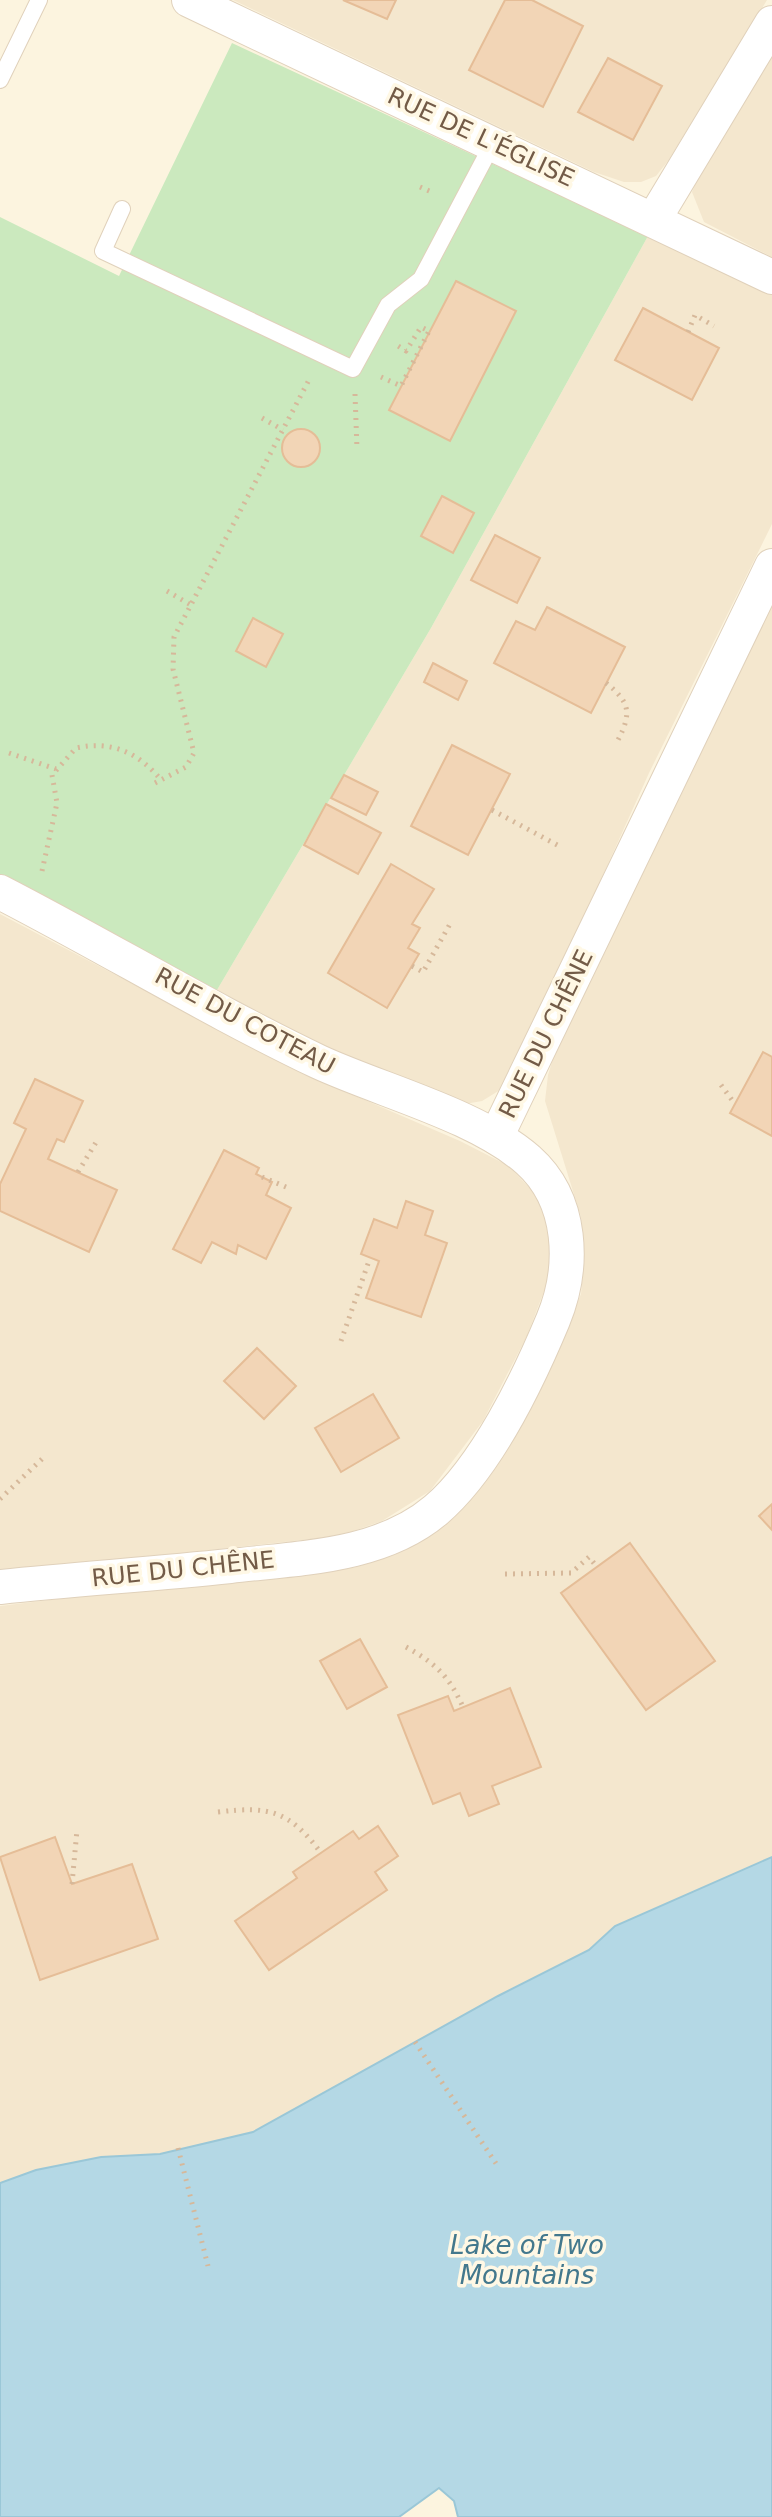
<svg xmlns="http://www.w3.org/2000/svg" width="772" height="2517" viewBox="0 0 772 2517" font-family="'DejaVu Sans',sans-serif">
  <style>
    .residential { fill: #f4e7ce }
    .green { fill: #cbe9be }
    .water { fill: #b4d8e5; stroke: #9ac7d7; stroke-width: 2 }
    .building { fill: #f2d5b6; stroke: #e5bd97; stroke-width: 2 }
    .lines { fill: none; stroke-linecap: round; stroke-linejoin: round }
    .service-casing { stroke: #e0d1bb; stroke-width: 18 }
    .minor-casing { stroke: #e0d1bb; stroke-width: 36 }
    .path { stroke: #d6b89a; stroke-width: 5; stroke-dasharray: 2 6; stroke-linecap: butt }
    .service { stroke: #fff; stroke-width: 16 }
    .minor { stroke: #fff; stroke-width: 34 }
    .labels { text-anchor: middle; dominant-baseline: central; stroke-width: 7; stroke-linejoin: round; paint-order: stroke }
    .street-label { font-size: 24px; fill: #735b47; stroke: #fff8e5 }
    .water-label { font-size: 26px; font-style: italic; fill: #43788d; stroke: #fff8e5 }
  </style>
  <rect width="100%" height="100%" fill="#fcf4df"/>
  <g class="residential">
    <polygon points="233,0 767,0 668,161 656,176 641,182 624,182 594,172"/>
    <polygon points="772,53 772,257 704,222 692,192 706,158"/>
    <polygon points="648,236 772,292 772,524 649,773 548,997 500,1090 482,1101 465,1104 355,1063 217,990 431,628"/>
    <polygon points="772,599 772,1857 615,1926 589,1950 498,1996 253,2132 160,2154 101,2157 36,2170 0,2183 0,1606 115,1592 310,1575 357,1567 396,1554 431,1533 547,1376 581,1294 584,1261 581,1217 545,1101 548,1075 559,1039"/>
    <polygon points="0,914 300,1072 460,1141 509,1166 536,1195 552,1233 549,1278 527,1336 483,1421 430,1491 382,1521 339,1536 0,1573"/>
  </g>
  <polygon class="green" points="232,43 648,236 431,628 217,990 0,875 0,217 119,276"/>
  <polygon class="water" points="772,1857 772,2517 458,2517 454,2501 439,2488 399,2517 0,2517 0,2183 36,2170 101,2157 160,2154 253,2132 498,1996 589,1950 615,1926"/>
  <g class="building">
    <polygon points="343,0 396,0 387,19"/>
    <polygon points="505,0 532,0 583,26 543,107 469,70"/>
    <polygon points="608,58 662,86 633,140 578,112"/>
    <polygon points="456,281 516,311 450,441 389,410"/>
    <polygon points="643,308 719,348 692,400 615,360"/>
    <circle cx="301" cy="448" r="19"/>
    <polygon points="442,496 474,513 453,553 421,536"/>
    <polygon points="495,535 540,558 517,603 471,580"/>
    <polygon points="547,607 625,647 591,713 494,663 516,621 535,630"/>
    <polygon points="253,618 283,634 266,667 236,651"/>
    <polygon points="433,663 467,681 458,700 424,682"/>
    <polygon points="452,745 510,774 468,855 411,826"/>
    <polygon points="344,775 378,792 366,815 331,798"/>
    <polygon points="326,804 381,833 358,874 304,845"/>
    <polygon points="391,864 434,889 412,924 420,928 408,948 419,954 387,1008 328,973"/>
    <polygon points="763,1052 772,1057 772,1136 730,1113"/>
    <polygon points="35,1079 83,1101 64,1142 57,1139 48,1159 117,1190 89,1252 0,1211 0,1184 26,1129 14,1123"/>
    <polygon points="224,1150 259,1168 256,1174 272,1182 266,1195 291,1208 266,1259 238,1245 236,1254 212,1242 201,1263 173,1249"/>
    <polygon points="406,1201 433,1211 425,1235 447,1243 421,1317 366,1298 379,1261 361,1254 374,1219 397,1228"/>
    <polygon points="257,1348 296,1386 264,1419 224,1381"/>
    <polygon points="373,1394 399,1438 341,1472 315,1428"/>
    <polygon points="772,1504 772,1530 759,1516"/>
    <polygon points="630,1543 715,1661 646,1710 561,1593"/>
    <polygon points="360,1639 387,1687 347,1709 320,1661"/>
    <polygon points="510,1688 541,1767 492,1786 499,1804 469,1816 460,1793 433,1804 398,1715 448,1696 454,1711"/>
    <polygon points="378,1826 398,1856 375,1872 387,1890 269,1970 235,1921 297,1878 293,1872 353,1831 359,1839"/>
    <polygon points="55,1837 72,1884 132,1864 158,1939 40,1980 0,1857"/>
  </g>
  <g class="lines">
    <g class="service-casing">
      <g id="service">
        <polyline points="0,80 39,0"/>
        <polyline points="122,209 103,251 353,369 388,305 421,279 493,143"/>
      </g>
    </g>
    <g class="minor-casing">
      <g id="minor">
        <polyline points="189,0 772,277"/>
        <polyline points="654,219 772,23"/>
        <path d="M0,892C107,947 210,1010 319,1062C382,1091 477,1115 528,1160C573,1200 575,1267 553,1320C528,1380 486,1467 436,1510C381,1557 299,1558 230,1566C154,1574 77,1579 0,1587"/>
        <polyline points="496,1137 772,566"/>
      </g>
    </g>
    <g class="path">
      <polyline points="420,187 434,193"/>
      <polyline points="688,332 695,315 714,326"/>
      <polyline points="381,377 401,386 429,331 421,327 406,351 398,346"/>
      <polyline points="355,394 357,449"/>
      <polyline points="262,418 283,430"/>
      <polyline points="167,591 191,605"/>
      <path d="M606,683C630,702 632,713 618,740"/>
      <polyline points="9,753 56,769"/>
      <polyline points="155,783 186,767 194,753 173,669 174,637 310,378"/>
      <polyline points="492,810 561,847"/>
      <path d="M42,871L57,803L52,775L76,748C112,740 139,753 162,781"/>
      <polyline points="412,966 423,972 450,924"/>
      <polyline points="721,1085 735,1104"/>
      <polyline points="78,1172 98,1139"/>
      <polyline points="262,1177 286,1187"/>
      <polyline points="341,1341 370,1258"/>
      <polyline points="0,1499 43,1458"/>
      <polyline points="505,1574 571,1573 589,1557 597,1567"/>
      <path d="M406,1647C435,1663 449,1676 463,1707"/>
      <path d="M218,1812C269,1806 289,1810 321,1853"/>
      <polyline points="72,1884 77,1830"/>
      <polyline points="415,2042 499,2168"/>
      <polyline points="178,2148 208,2266"/>
    </g>
    <use href="#service" class="service"/>
    <use href="#minor" class="minor"/>
  </g>
  <g class="labels">
    <g class="street-label">
      <text transform="translate(481 137) rotate(25)">RUE DE L'ÉGLISE</text>
      <text transform="translate(245 1021) rotate(28)">RUE DU COTEAU</text>
      <text transform="translate(546 1034) rotate(-64)">RUE DU CHÊNE</text>
      <text transform="translate(183 1569) rotate(-6)">RUE DU CHÊNE</text>
    </g>
    <g class="water-label">
      <text x="527" y="2245">Lake of Two<tspan x="527" dy="30">Mountains</tspan></text>
    </g>
  </g>
</svg>
